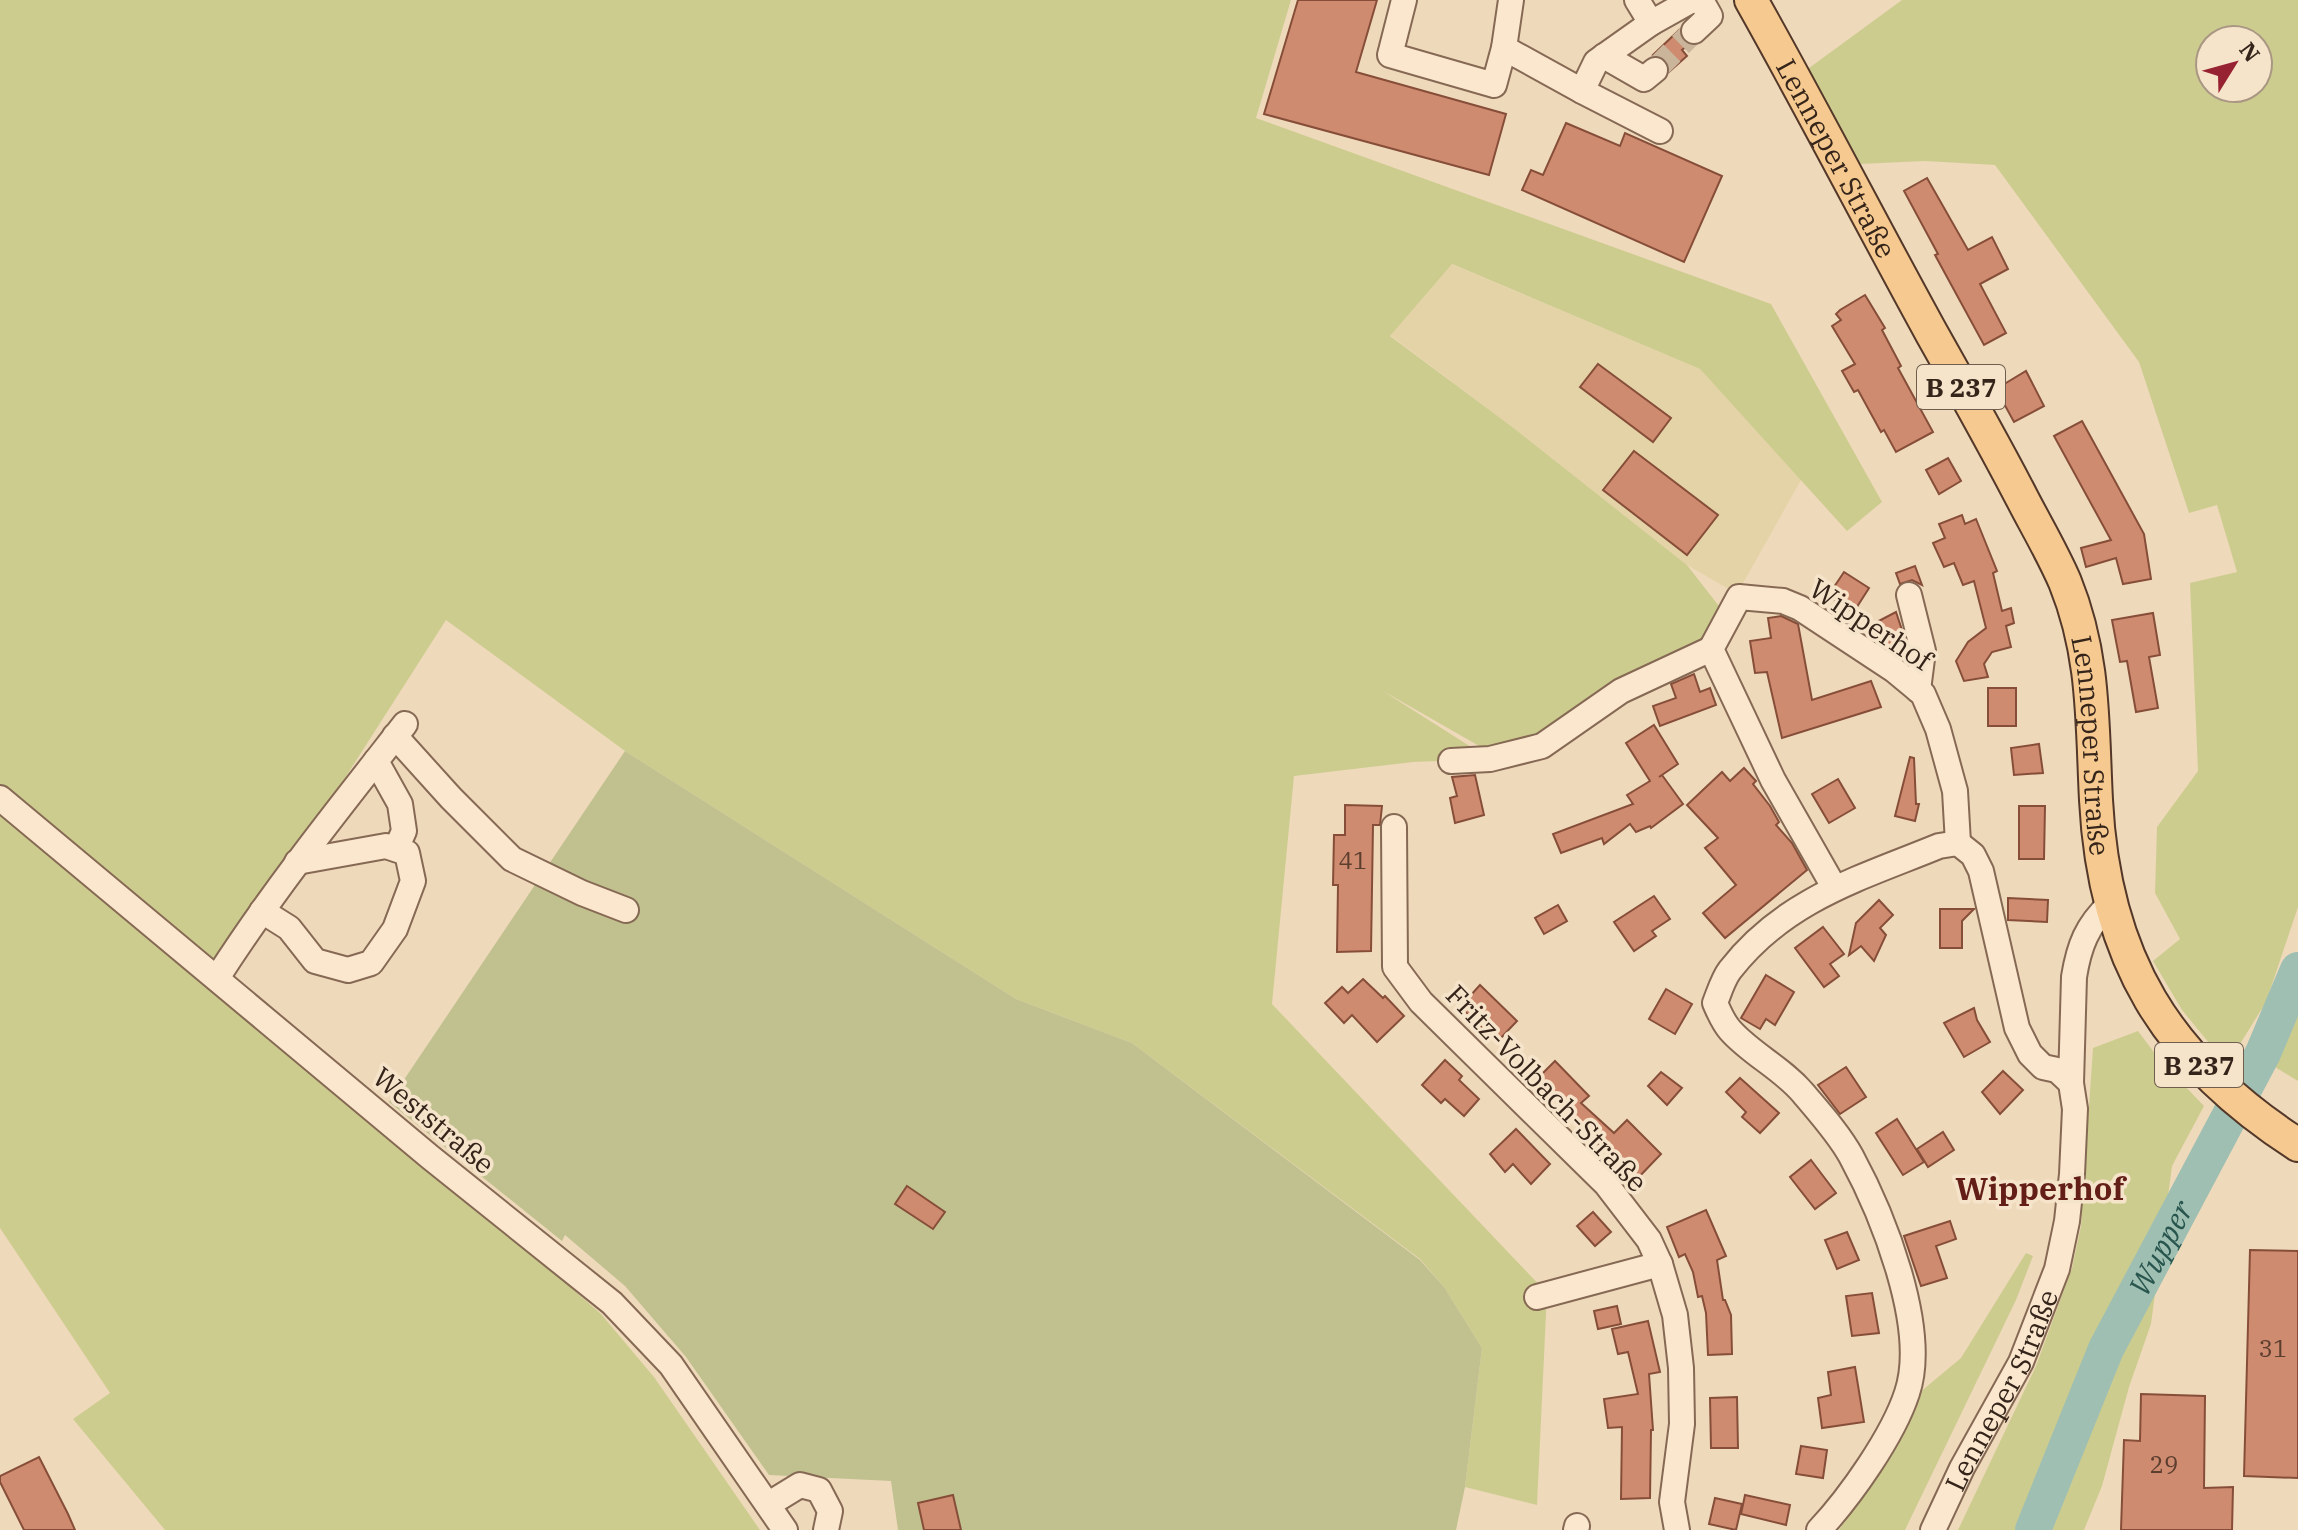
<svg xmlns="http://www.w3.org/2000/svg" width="2298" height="1530" viewBox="0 0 2298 1530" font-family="'IBM Plex Serif',serif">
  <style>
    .farmland { fill: #e5d3a8 }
    .green { fill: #cdcc8f; fill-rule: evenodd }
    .cemetery { fill: #c1c18f }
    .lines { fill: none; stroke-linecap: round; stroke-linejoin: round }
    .river { stroke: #9fbfb2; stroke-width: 36 }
    .building { fill: #cf8b6f; stroke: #864e39; stroke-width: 2 }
    .minor-tunnel { stroke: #cab59b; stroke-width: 24; stroke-dasharray: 24 12; stroke-linecap: butt }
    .minor-casing { stroke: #866954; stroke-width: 28 }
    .major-casing { stroke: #533829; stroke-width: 36 }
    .minor { stroke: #fae7ce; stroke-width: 24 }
    .major { stroke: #f5c98f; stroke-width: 32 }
    .labels { text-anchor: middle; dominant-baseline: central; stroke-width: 7; stroke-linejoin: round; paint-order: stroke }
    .number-label { font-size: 24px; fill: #5c3e2f }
    .shield { fill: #f6e4ca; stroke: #6f5e4f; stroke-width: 2 }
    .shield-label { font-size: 26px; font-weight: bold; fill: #35241a }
    .street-label { font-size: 28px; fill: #35241a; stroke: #f6e4ca }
    .water-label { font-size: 30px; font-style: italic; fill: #28554d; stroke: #f6e4ca }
    .quarter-label { font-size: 32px; font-weight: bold; fill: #631e18; stroke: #f6e4ca }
  </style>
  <rect width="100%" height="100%" fill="#efd9bb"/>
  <polygon class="farmland" points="1451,264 1700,369 1801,480 1737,594 1687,565 1511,426 1390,335"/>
  <g class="green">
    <polygon points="0,0 1291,0 1256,118 1771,304 1882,502 1847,531 1700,369 1452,264 1390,336 1511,426 1687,565 1722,610 1706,644 1534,740 1488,751 1383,691 1490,759 1413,762 1294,776 1272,1004 1547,1293 1537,1505 1465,1487 1482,1348 1444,1287 1420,1259 1132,1043 1016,999 625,751 446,620 217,978 601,1314 654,1377 760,1530 165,1530 73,1419 110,1393 0,1228"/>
    <path d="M1902,0H2298V907L2266,1002L2227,1065L2182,1010L2153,961L2180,939L2155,893L2157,827L2198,771L2190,583L2237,572L2217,505L2189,513L2139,362L1995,165L1925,161L1837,165L1794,79ZM2210,40H2258V88H2210Z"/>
    <polygon points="2298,1005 2298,1081 2275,1067"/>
    <polygon points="2138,1031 2159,1059 2204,1106 2172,1166 2151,1324 2129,1387 2102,1486 2084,1530 1958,1530 2036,1366 2072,1268 2081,1226 2093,1048"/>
    <polygon points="2026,1253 2033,1256 2016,1300 1905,1530 1839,1530 1899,1444 1919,1393 1961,1358"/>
  </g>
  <polygon class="cemetery" points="625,751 1016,999 1132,1043 1420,1260 1444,1287 1482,1348 1465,1487 1456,1530 898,1530 891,1481 769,1475 686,1357 625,1286 565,1235 562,1241 389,1102"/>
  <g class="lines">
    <path class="river" id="s1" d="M2033,1530L2106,1349L2263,1053L2298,970"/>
  </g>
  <g class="building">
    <polygon points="1298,0 1377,0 1356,72 1506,114 1489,175 1264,114"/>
    <polygon points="1679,30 1683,41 1688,45 1682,50 1687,56 1669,72 1666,60 1653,55"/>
    <polygon points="1566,123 1620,146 1625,133 1722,176 1684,262 1522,190 1531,170 1543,175"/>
    <polygon points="1927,178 1968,250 1992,237 2008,269 1980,284 2006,333 1984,345 1935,255 1938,254 1904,191"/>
    <polygon points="1865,295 1885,328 1882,330 1901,366 1898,368 1933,432 1896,452 1884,430 1881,432 1858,390 1854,392 1842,371 1855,364 1832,326 1841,320 1836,314 1840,310"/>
    <polygon points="1598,364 1671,418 1653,442 1580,387"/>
    <polygon points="2026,371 2044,406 2014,422 1996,389"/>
    <polygon points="2082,421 2144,534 2151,579 2123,584 2116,558 2086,567 2081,548 2111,540 2054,436"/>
    <polygon points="1634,451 1718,515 1687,555 1603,490"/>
    <polygon points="1948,458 1961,481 1939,494 1926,470"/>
    <polygon points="1962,515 1965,524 1976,519 1997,571 1993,573 2002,611 2011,608 2014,623 2006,626 2011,647 1992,652 1984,664 1988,677 1964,681 1956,661 1968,642 1986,628 1974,581 1963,585 1954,563 1944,567 1933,543 1945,538 1939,524"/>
    <polygon points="1915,566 1922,585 1912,580 1900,584 1896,573"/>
    <polygon points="1844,572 1869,588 1855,610 1848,610 1828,596"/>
    <polygon points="1896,612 1905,639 1888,648 1873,624"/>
    <polygon points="2153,613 2160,655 2149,657 2158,708 2136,712 2127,661 2120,662 2112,620"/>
    <polygon points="1781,616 1798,624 1812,700 1871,681 1881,707 1782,738 1767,672 1755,673 1750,641 1771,638 1768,618"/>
    <polygon points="1694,674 1700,692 1710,688 1716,705 1660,726 1653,706 1676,698 1671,684"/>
    <rect x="1988" y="688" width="28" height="38"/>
    <polygon points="1654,725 1678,764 1659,777 1662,775 1683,804 1651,828 1650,826 1636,832 1630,824 1604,844 1602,838 1561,853 1553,834 1633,804 1627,795 1650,781 1626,743"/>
    <polygon points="2039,744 2043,773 2014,775 2011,748"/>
    <polygon points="1910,757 1914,758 1916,804 1919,804 1915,821 1895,816"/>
    <polygon points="1744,768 1756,781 1753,784 1770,806 1779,822 1776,825 1792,843 1807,870 1725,938 1703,913 1736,885 1705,848 1718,838 1687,805 1722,772 1730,781"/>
    <polygon points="1475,775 1484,815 1455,823 1450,798 1457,796 1452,777"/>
    <polygon points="1838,779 1855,808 1829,823 1812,794"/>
    <polygon points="1345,805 1382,806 1380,825 1373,825 1371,951 1337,952 1338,885 1333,885 1334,835 1345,835"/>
    <polygon points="2019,806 2045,806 2044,859 2019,859"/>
    <polygon points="1654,896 1670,919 1652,931 1656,936 1634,951 1614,922"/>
    <polygon points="2008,898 2048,900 2047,922 2008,920"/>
    <polygon points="1879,900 1893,915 1880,928 1886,935 1874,961 1861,946 1849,955 1856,923"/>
    <polygon points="1558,905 1567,921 1544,934 1535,918"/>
    <polygon points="1940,909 1974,909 1962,921 1962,948 1940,948"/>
    <polygon points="1823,927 1844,954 1830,964 1839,976 1824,987 1795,948"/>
    <polygon points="1766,975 1794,992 1775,1025 1766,1019 1760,1029 1741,1018"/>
    <polygon points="1363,979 1383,998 1385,996 1404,1016 1377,1042 1352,1015 1344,1023 1325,1003 1342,987 1348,993"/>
    <polygon points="1480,985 1517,1021 1497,1042 1460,1007"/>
    <polygon points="1666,989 1692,1004 1675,1034 1649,1019"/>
    <polygon points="1974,1008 1977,1020 1990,1042 1964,1057 1944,1023"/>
    <polygon points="1445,1060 1462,1076 1459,1080 1479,1099 1464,1116 1445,1099 1441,1103 1422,1085"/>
    <polygon points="1555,1061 1589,1096 1581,1103 1614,1133 1627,1120 1661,1154 1636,1180 1587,1134 1589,1132 1552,1096 1550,1098 1534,1082"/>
    <polygon points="1846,1067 1866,1097 1840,1114 1818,1085"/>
    <polygon points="2003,1071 2023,1090 2000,1114 1982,1092"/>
    <polygon points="1661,1072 1682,1088 1667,1105 1648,1086"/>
    <polygon points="1740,1078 1779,1113 1760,1133 1742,1117 1746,1112 1726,1092"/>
    <polygon points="1897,1119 1924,1162 1903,1175 1876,1133"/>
    <polygon points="1516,1129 1550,1164 1531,1184 1513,1164 1505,1172 1490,1154"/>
    <polygon points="1943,1132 1954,1150 1928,1167 1917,1149"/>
    <polygon points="1811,1160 1836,1193 1815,1209 1790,1177"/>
    <polygon points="907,1186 945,1212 933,1229 895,1204"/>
    <polygon points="1706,1210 1726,1256 1717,1260 1723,1300 1725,1300 1731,1315 1732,1354 1708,1355 1706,1313 1702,1296 1698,1297 1693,1272 1685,1254 1679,1257 1667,1227"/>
    <polygon points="1593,1212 1611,1232 1595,1246 1577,1226"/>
    <polygon points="1950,1221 1956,1239 1936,1246 1947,1278 1921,1286 1904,1236"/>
    <polygon points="1847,1232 1859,1260 1837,1269 1825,1240"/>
    <polygon points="2250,1250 2298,1251 2298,1478 2244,1476"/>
    <polygon points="1872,1293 1879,1333 1852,1336 1846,1296"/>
    <polygon points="1617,1306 1621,1324 1598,1329 1594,1311"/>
    <polygon points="1648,1321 1660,1372 1649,1374 1653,1430 1651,1430 1650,1498 1621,1499 1622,1427 1608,1428 1604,1399 1638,1394 1628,1352 1618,1354 1612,1329"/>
    <polygon points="1855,1367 1864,1422 1822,1428 1818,1398 1831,1395 1828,1372"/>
    <polygon points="2141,1394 2205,1396 2204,1488 2233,1487 2232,1530 2121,1530 2124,1440 2140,1441"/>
    <polygon points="1737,1397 1738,1448 1711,1448 1710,1398"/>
    <polygon points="1801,1446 1827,1450 1823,1478 1796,1474"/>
    <polygon points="39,1457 68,1514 75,1530 24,1530 0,1482 0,1476"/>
    <polygon points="953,1495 961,1530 924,1530 918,1503"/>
    <polygon points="1745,1495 1790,1505 1786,1525 1741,1514"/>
    <polygon points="1715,1498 1742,1504 1736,1530 1709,1524"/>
  </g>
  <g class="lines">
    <polyline class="minor-tunnel" points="1655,70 1694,31"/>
    <g class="minor-casing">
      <g id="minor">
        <polyline points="1404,0 1390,55 1494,85 1504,48 1511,0"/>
        <polyline points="1651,23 1692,0"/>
        <polyline points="1694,31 1710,16 1701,0"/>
        <polyline points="1504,48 1582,91 1596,62 1651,23 1637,0"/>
        <polyline points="1604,56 1644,79 1655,70"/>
        <polyline points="1582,91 1660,131"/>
        <polyline points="1909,595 1923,651 1918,690"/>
        <polyline points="395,736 451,798 512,859 582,893 626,910"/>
        <polyline points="376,761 400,804 404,831 396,849"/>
        <polyline points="1451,761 1490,759 1542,746 1621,691 1711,649"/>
        <polyline points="0,798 430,1157 612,1303 671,1365 785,1530"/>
        <polyline points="1394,827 1395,967 1421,1002 1606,1184 1649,1240 1660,1264 1675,1315 1681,1368 1682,1424 1672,1502 1677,1530"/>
        <polyline points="1834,887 1773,780 1711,649 1739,597 1783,601 1800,608 1894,670 1923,694 1938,729 1955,791 1958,843"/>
        <polyline points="262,911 289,928 315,961 348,970 371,963 395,929 413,881 407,853 386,846 297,862"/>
        <path d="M217,978C274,889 340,807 405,724"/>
        <polyline points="1537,1297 1660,1264"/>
        <polyline points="769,1504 800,1485 819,1490 830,1511 826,1530"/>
        <polyline points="1576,1530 1577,1526"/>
        <path d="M1819,1530C1850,1497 1893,1436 1907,1393C1929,1328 1882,1213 1851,1156C1839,1134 1819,1112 1803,1093C1782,1068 1751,1054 1730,1030C1723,1022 1719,1012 1715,1003C1719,993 1723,979 1730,970C1785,899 1861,878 1939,846L1958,843L1973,855L1981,871L2017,1028L2030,1054L2043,1067L2057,1070L2071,1083"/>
        <path id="s2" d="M1933,1530L1962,1468L2021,1362L2057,1269L2067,1221L2072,1174L2075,1109L2071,1083L2074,977C2079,946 2087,925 2110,904"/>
      </g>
    </g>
    <g class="major-casing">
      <g id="major">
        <path id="s3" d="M1751,0C1813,110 1871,223 1932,334C1963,389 1994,444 2023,500C2037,527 2053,554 2065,582C2095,656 2092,723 2096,800C2104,958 2166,1060 2298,1145"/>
      </g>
    </g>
    <use href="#minor" class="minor"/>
    <use href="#major" class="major"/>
  </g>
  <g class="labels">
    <g class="number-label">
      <text x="1353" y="860">41</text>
      <text x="2273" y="1348">31</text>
      <text x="2164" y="1464">29</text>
    </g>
    <g class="shield">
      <rect x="1917" y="365" width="88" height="44" rx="6"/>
      <rect x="2155" y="1043" width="88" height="44" rx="6"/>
    </g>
    <g class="shield-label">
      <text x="1961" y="387">B 237</text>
      <text x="2199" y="1065">B 237</text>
    </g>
    <g class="street-label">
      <text stroke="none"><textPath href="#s3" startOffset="180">Lenneper Straße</textPath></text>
      <text transform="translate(1871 624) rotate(34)">Wipperhof</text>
      <text stroke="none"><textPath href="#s3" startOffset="828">Lenneper Straße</textPath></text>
      <text transform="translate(1547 1088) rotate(46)">Fritz-Volbach-Straße</text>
      <text transform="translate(434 1120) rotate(40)">Weststraße</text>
      <text stroke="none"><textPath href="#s2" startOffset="156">Lenneper Straße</textPath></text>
    </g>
    <g class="water-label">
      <text stroke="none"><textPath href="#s1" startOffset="310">Wupper</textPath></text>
    </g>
    <g class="quarter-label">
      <text x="2040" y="1188">Wipperhof</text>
    </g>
  </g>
  <g transform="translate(2234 64) rotate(53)"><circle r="38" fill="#f6e4ca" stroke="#a99784" stroke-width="2"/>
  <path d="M0-6L14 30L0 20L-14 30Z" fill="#972232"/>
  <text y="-12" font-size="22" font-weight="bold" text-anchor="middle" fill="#35241a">N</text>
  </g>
</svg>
